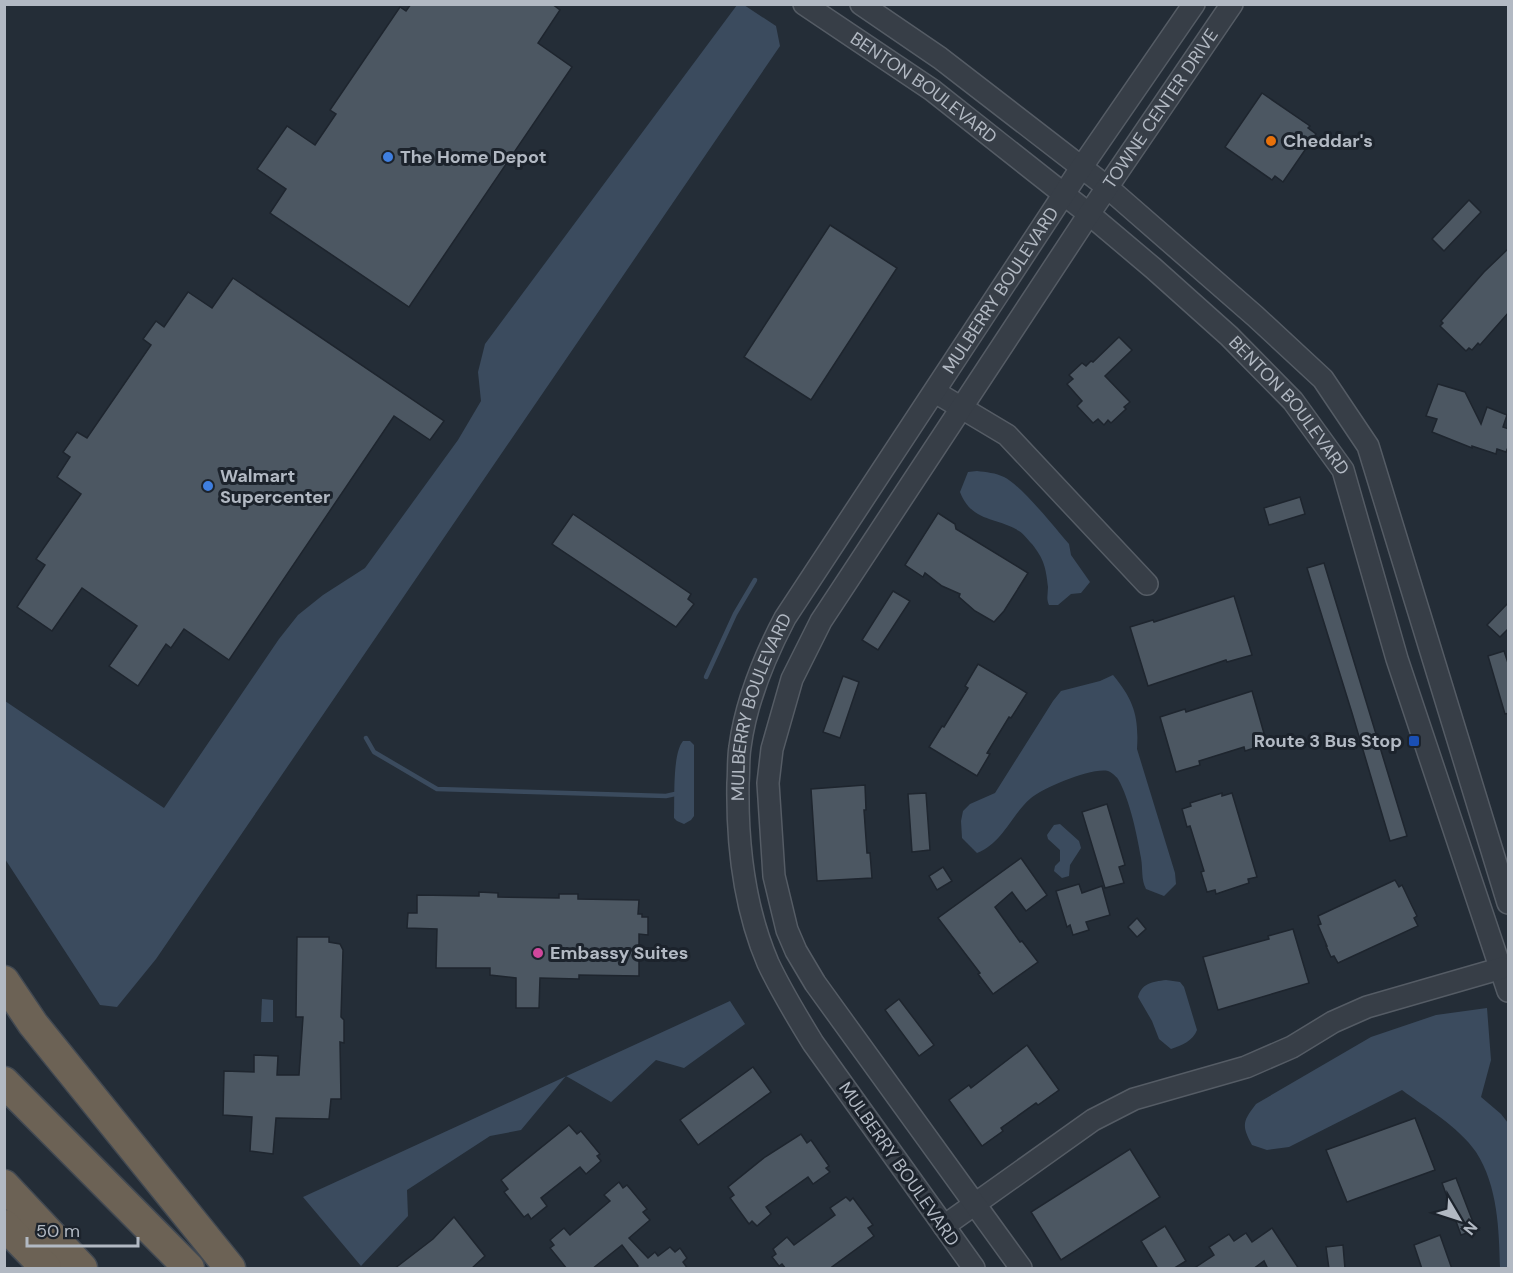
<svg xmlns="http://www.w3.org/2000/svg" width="1513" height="1273" viewBox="0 0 1513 1273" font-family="'DM Sans',sans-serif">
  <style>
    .water { fill: #3b4b5e }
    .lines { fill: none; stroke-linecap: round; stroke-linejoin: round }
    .stream { stroke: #3b4b5e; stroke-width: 4.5 }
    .building { fill: #4c5762; stroke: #1e252e; stroke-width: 1.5 }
    .minor-casing { stroke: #555c65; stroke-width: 24 }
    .highway-casing { stroke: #424952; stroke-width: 33 }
    .minor { stroke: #373e47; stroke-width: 21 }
    .highway { stroke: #6c6255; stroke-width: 30 }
    .food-dot { fill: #e8710a; stroke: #1c232c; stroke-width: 2 }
    .shop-dot { fill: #3f7fe0; stroke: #1c232c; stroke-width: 2 }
    .transit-dot { fill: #1a4fb4; stroke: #1c232c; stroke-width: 2 }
    .hotel-dot { fill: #d1479c; stroke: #1c232c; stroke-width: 2 }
    .labels { text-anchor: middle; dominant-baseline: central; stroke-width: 6; stroke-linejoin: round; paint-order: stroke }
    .street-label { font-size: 18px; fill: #b2b9c3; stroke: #1c232c }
    .poi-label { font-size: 18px; font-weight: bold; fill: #b2b9c3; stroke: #1c232c; text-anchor: start }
  </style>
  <rect width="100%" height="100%" fill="#242d37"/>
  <g class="water">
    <polygon points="737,5 744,5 776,26 780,46 156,959 117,1007 100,1005 5,859 5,701 164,808 279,639 298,615 323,595 365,568 458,440 481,401 478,372 485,344"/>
    <path d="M977,471C986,472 996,473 1004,477C1022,486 1055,528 1069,544L1071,555L1090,582L1081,593L1071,594L1058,605H1049C1046,599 1048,593 1048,587C1046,568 1044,559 1032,544C1028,540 1024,534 1019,531C998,517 972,523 960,492L968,472Z"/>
    <path d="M1113,675C1134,700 1139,717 1137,749L1175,873L1176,884L1164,896L1146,889C1141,879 1143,870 1141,858C1137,835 1130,800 1118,779C1116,776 1111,772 1108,771C1092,767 1043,788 1031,798C1011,815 1003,843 977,853L962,838L961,821L963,811L970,804L995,793L1053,701L1061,691L1100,681Z"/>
    <path d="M683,741H690L694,745V816L691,820L684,824L677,821L674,818C675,800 672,754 683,741Z"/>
    <polygon points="1060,824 1079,841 1081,848 1070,865 1069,876 1062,878 1054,871 1055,866 1060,861 1060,850 1048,839 1047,835 1054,825"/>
    <path d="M1166,980L1180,982L1184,987L1197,1030C1193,1041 1182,1045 1171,1049L1159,1039L1152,1021L1138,997C1142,983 1152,982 1166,980Z"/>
    <polygon points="262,999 273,1000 273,1022 261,1022"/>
    <polygon points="730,1001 745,1024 684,1068 656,1060 611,1102 566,1076 521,1130 490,1136 407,1190 408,1216 361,1266 303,1197"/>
    <path d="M1487,1008L1491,1060L1481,1097L1501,1114L1508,1123V1268H1500C1499,1230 1498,1186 1476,1152C1458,1126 1426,1108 1402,1090L1289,1147L1267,1150L1252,1145C1241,1125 1243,1121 1256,1104L1371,1037L1436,1015Z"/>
  </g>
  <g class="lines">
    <g class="stream">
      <polyline points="706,677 735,614 755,580"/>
      <polyline points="366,738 374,752 437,789 666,796 675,794"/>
    </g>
  </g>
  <g class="building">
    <polygon points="411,4 552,4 560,10 538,43 572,67 409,307 270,213 286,189 257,169 287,126 315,145 336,114 330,110 400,7 406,11"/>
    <polygon points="1262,93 1310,126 1308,128 1316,134 1283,182 1275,176 1272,180 1225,147"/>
    <polygon points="1469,200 1481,212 1444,251 1432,239"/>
    <polygon points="830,225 897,268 811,400 744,357"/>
    <polygon points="1509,248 1509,312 1480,345 1478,343 1472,350 1469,348 1466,351 1440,326 1443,323 1441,321 1484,272"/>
    <polygon points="233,278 444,421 430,440 394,416 229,660 184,629 171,648 166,644 138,686 109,666 137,626 82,588 52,631 17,607 45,565 36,559 81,494 57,477 70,457 63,452 77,432 87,438 151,345 143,339 156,321 164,327 188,292 212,308"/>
    <polygon points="1119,337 1132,350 1105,376 1130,402 1124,407 1126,409 1111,423 1108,420 1104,425 1098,419 1093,423 1077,406 1082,401 1067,384 1073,379 1069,375 1082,363 1086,366 1091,361 1093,362"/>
    <polygon points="1438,384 1465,392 1481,424 1487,407 1507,415 1503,427 1509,429 1509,445 1506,452 1497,449 1496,454 1472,446 1472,448 1432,432 1437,419 1426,416"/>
    <polygon points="1300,497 1305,514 1269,525 1264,508"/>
    <polygon points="938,513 955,524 956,529 1028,573 1004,611 994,622 975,611 959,597 960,594 942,586 925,573 923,577 905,565"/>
    <polygon points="573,514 691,594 688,599 694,604 676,627 552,544"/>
    <polygon points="1324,563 1407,836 1390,841 1352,713 1307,568"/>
    <polygon points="893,591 910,601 878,650 862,640"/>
    <polygon points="1234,596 1252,655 1227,662 1226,660 1148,686 1130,627 1153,620 1154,622"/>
    <polygon points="1509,602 1509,628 1500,637 1487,625"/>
    <polygon points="1504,651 1509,666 1509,713 1505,714 1488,656"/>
    <polygon points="978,664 1027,693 1011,718 1009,717 987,753 990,754 977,776 929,747 942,726 944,727 968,688 965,686"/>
    <polygon points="843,676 859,682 840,738 823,732"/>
    <polygon points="1252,691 1267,744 1245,751 1244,747 1199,761 1200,765 1176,772 1160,717 1185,709 1186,712"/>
    <polygon points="865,785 866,810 864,810 867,853 870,853 872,878 817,881 811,789"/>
    <polygon points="926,793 930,850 912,852 908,794"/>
    <polygon points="1222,793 1222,796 1232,793 1257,877 1248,879 1249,883 1216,894 1215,890 1207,892 1201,872 1204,871 1190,826 1187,827 1182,809 1191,806 1190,803"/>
    <polygon points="1107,804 1125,865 1119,867 1124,883 1105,888 1082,812"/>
    <polygon points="1021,858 1047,895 1026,911 1012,892 995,907 1020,942 1022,941 1038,962 993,994 978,974 980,973 938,918"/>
    <polygon points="943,867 952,881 937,890 929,876"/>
    <polygon points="1395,880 1399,887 1402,885 1412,906 1417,916 1414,918 1418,926 1338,963 1334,956 1331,957 1326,946 1327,946 1318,925 1321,924 1318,916"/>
    <polygon points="1079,884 1082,893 1102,886 1110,915 1086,922 1089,930 1073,935 1070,925 1067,927 1056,891"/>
    <polygon points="479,892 498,893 498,897 559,898 559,894 578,894 578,899 639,900 638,914 642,914 642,917 648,917 648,935 639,934 639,976 579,975 579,979 540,978 539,1008 516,1008 516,978 490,975 490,968 436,968 437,929 407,928 408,913 417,913 417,895 479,896"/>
    <polygon points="1137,918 1146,929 1137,937 1128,927"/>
    <polygon points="1293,929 1309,983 1218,1010 1203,957 1269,939 1268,936"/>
    <polygon points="297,937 329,937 329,942 340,944 343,950 341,1017 344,1020 344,1043 340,1042 341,1099 331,1099 329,1119 276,1118 273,1154 250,1151 252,1117 223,1115 224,1071 254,1072 254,1055 278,1056 277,1075 299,1075 303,1017 296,1017"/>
    <polygon points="899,999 934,1045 919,1056 885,1010"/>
    <polygon points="1027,1045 1059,1090 1038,1105 1036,1103 1001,1128 1003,1131 982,1146 949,1100 969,1085 971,1088"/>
    <polygon points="753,1067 771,1092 698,1145 680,1120"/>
    <polygon points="1415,1118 1435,1170 1347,1202 1326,1150"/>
    <polygon points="569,1125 577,1134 581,1131 600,1154 597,1156 601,1161 586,1174 580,1167 541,1198 547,1206 531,1219 528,1214 524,1217 504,1192 508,1189 501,1180"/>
    <polygon points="801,1134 807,1143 811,1140 829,1166 826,1168 830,1172 813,1184 808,1177 766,1207 771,1214 757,1226 752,1221 749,1224 730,1198 734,1195 728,1187 765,1157"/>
    <polygon points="1130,1149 1160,1197 1061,1260 1031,1212"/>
    <polygon points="1456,1178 1476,1230 1461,1235 1442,1183"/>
    <polygon points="619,1182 623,1188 627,1185 647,1209 643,1212 650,1220 629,1238 648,1258 655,1252 658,1256 670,1247 675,1252 680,1248 687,1258 683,1262 688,1269 636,1269 638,1266 622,1245 592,1269 567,1269 550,1248 554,1245 550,1240 564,1228 570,1235 610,1201 604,1195"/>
    <polygon points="846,1197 850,1201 853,1198 873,1225 868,1228 874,1236 829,1269 786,1269 782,1264 779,1266 772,1257 776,1254 773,1249 787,1237 794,1245 835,1215 830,1208"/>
    <polygon points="454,1217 485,1256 471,1269 394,1269 433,1239"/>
    <polygon points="1165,1226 1186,1261 1173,1269 1158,1269 1141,1241"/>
    <polygon points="1272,1228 1299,1269 1268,1269 1264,1261 1253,1269 1193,1269 1214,1255 1209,1247 1229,1234 1234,1241 1246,1233 1252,1242"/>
    <polygon points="1440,1235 1452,1269 1422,1269 1414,1245"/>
    <polygon points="1343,1245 1345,1269 1329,1269 1326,1247"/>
  </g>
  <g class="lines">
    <g class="minor-casing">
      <g id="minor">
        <path id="s1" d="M804,4L932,90L1089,214L1153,268L1229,336L1293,401L1343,470L1397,659L1508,991"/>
        <polyline points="861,4 940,58 1107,187 1255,316 1323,379 1368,446 1508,903"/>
        <polyline points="935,392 1007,435 1147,584"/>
        <polyline points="944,1226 1093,1120 1134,1099 1246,1067 1292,1047 1333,1022 1367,1007 1502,968"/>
        <path id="s2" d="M974,1268L813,1043C797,1017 781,991 768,963C744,907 737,844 738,783C739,771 738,759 740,747C746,701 764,658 785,618L1081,168L1194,4"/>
        <path id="s3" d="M1021,1268L815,983L796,951L787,930L774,876L768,783L772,749L792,679L821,621L1089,214L1232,4"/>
      </g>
    </g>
    <g class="highway-casing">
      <g id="highway">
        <polyline points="4,981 33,1024 230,1268"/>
        <polyline points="4,1082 189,1268"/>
        <polyline points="4,1185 82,1268"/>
        <polyline points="4,1225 46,1268"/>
      </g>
    </g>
    <use href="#minor" class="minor"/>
    <use href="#highway" class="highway"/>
  </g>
  <circle class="food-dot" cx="1271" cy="141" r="6"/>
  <g class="shop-dot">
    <circle cx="388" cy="157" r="6"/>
    <circle cx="208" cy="486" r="6"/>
  </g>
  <rect class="transit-dot" x="1408" y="735" width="12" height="12" rx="3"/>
  <circle class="hotel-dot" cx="538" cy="953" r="6"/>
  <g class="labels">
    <g class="street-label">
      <text stroke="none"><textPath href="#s1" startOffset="146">BENTON BOULEVARD</textPath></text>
      <text stroke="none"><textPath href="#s3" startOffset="1347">TOWNE CENTER DRIVE</textPath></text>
      <text stroke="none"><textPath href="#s2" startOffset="1118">MULBERRY BOULEVARD</textPath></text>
      <text stroke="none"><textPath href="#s1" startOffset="632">BENTON BOULEVARD</textPath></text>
      <text stroke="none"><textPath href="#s2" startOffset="632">MULBERRY BOULEVARD</textPath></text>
      <text transform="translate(899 1164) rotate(55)">MULBERRY BOULEVARD</text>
    </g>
    <g class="poi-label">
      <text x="1283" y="141">Cheddar's</text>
      <text x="400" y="157">The Home Depot</text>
      <text x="220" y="476">Walmart<tspan x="220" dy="21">Supercenter</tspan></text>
      <text x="1402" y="741" text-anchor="end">Route 3 Bus Stop</text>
      <text x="550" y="953">Embassy Suites</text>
    </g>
  </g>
  <rect width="1513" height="1273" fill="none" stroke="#b2b9c3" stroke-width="12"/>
  <g transform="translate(1459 1219) rotate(129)" stroke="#1c232c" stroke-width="4.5" paint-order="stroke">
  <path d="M0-4.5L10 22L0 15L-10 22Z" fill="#b2b9c3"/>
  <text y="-9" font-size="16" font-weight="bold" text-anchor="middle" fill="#b2b9c3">N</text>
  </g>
  <path d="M27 1237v9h111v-9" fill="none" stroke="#b2b9c3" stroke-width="3"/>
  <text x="36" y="1237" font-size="18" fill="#b2b9c3" stroke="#1c232c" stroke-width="4.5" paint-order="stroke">50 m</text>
</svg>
